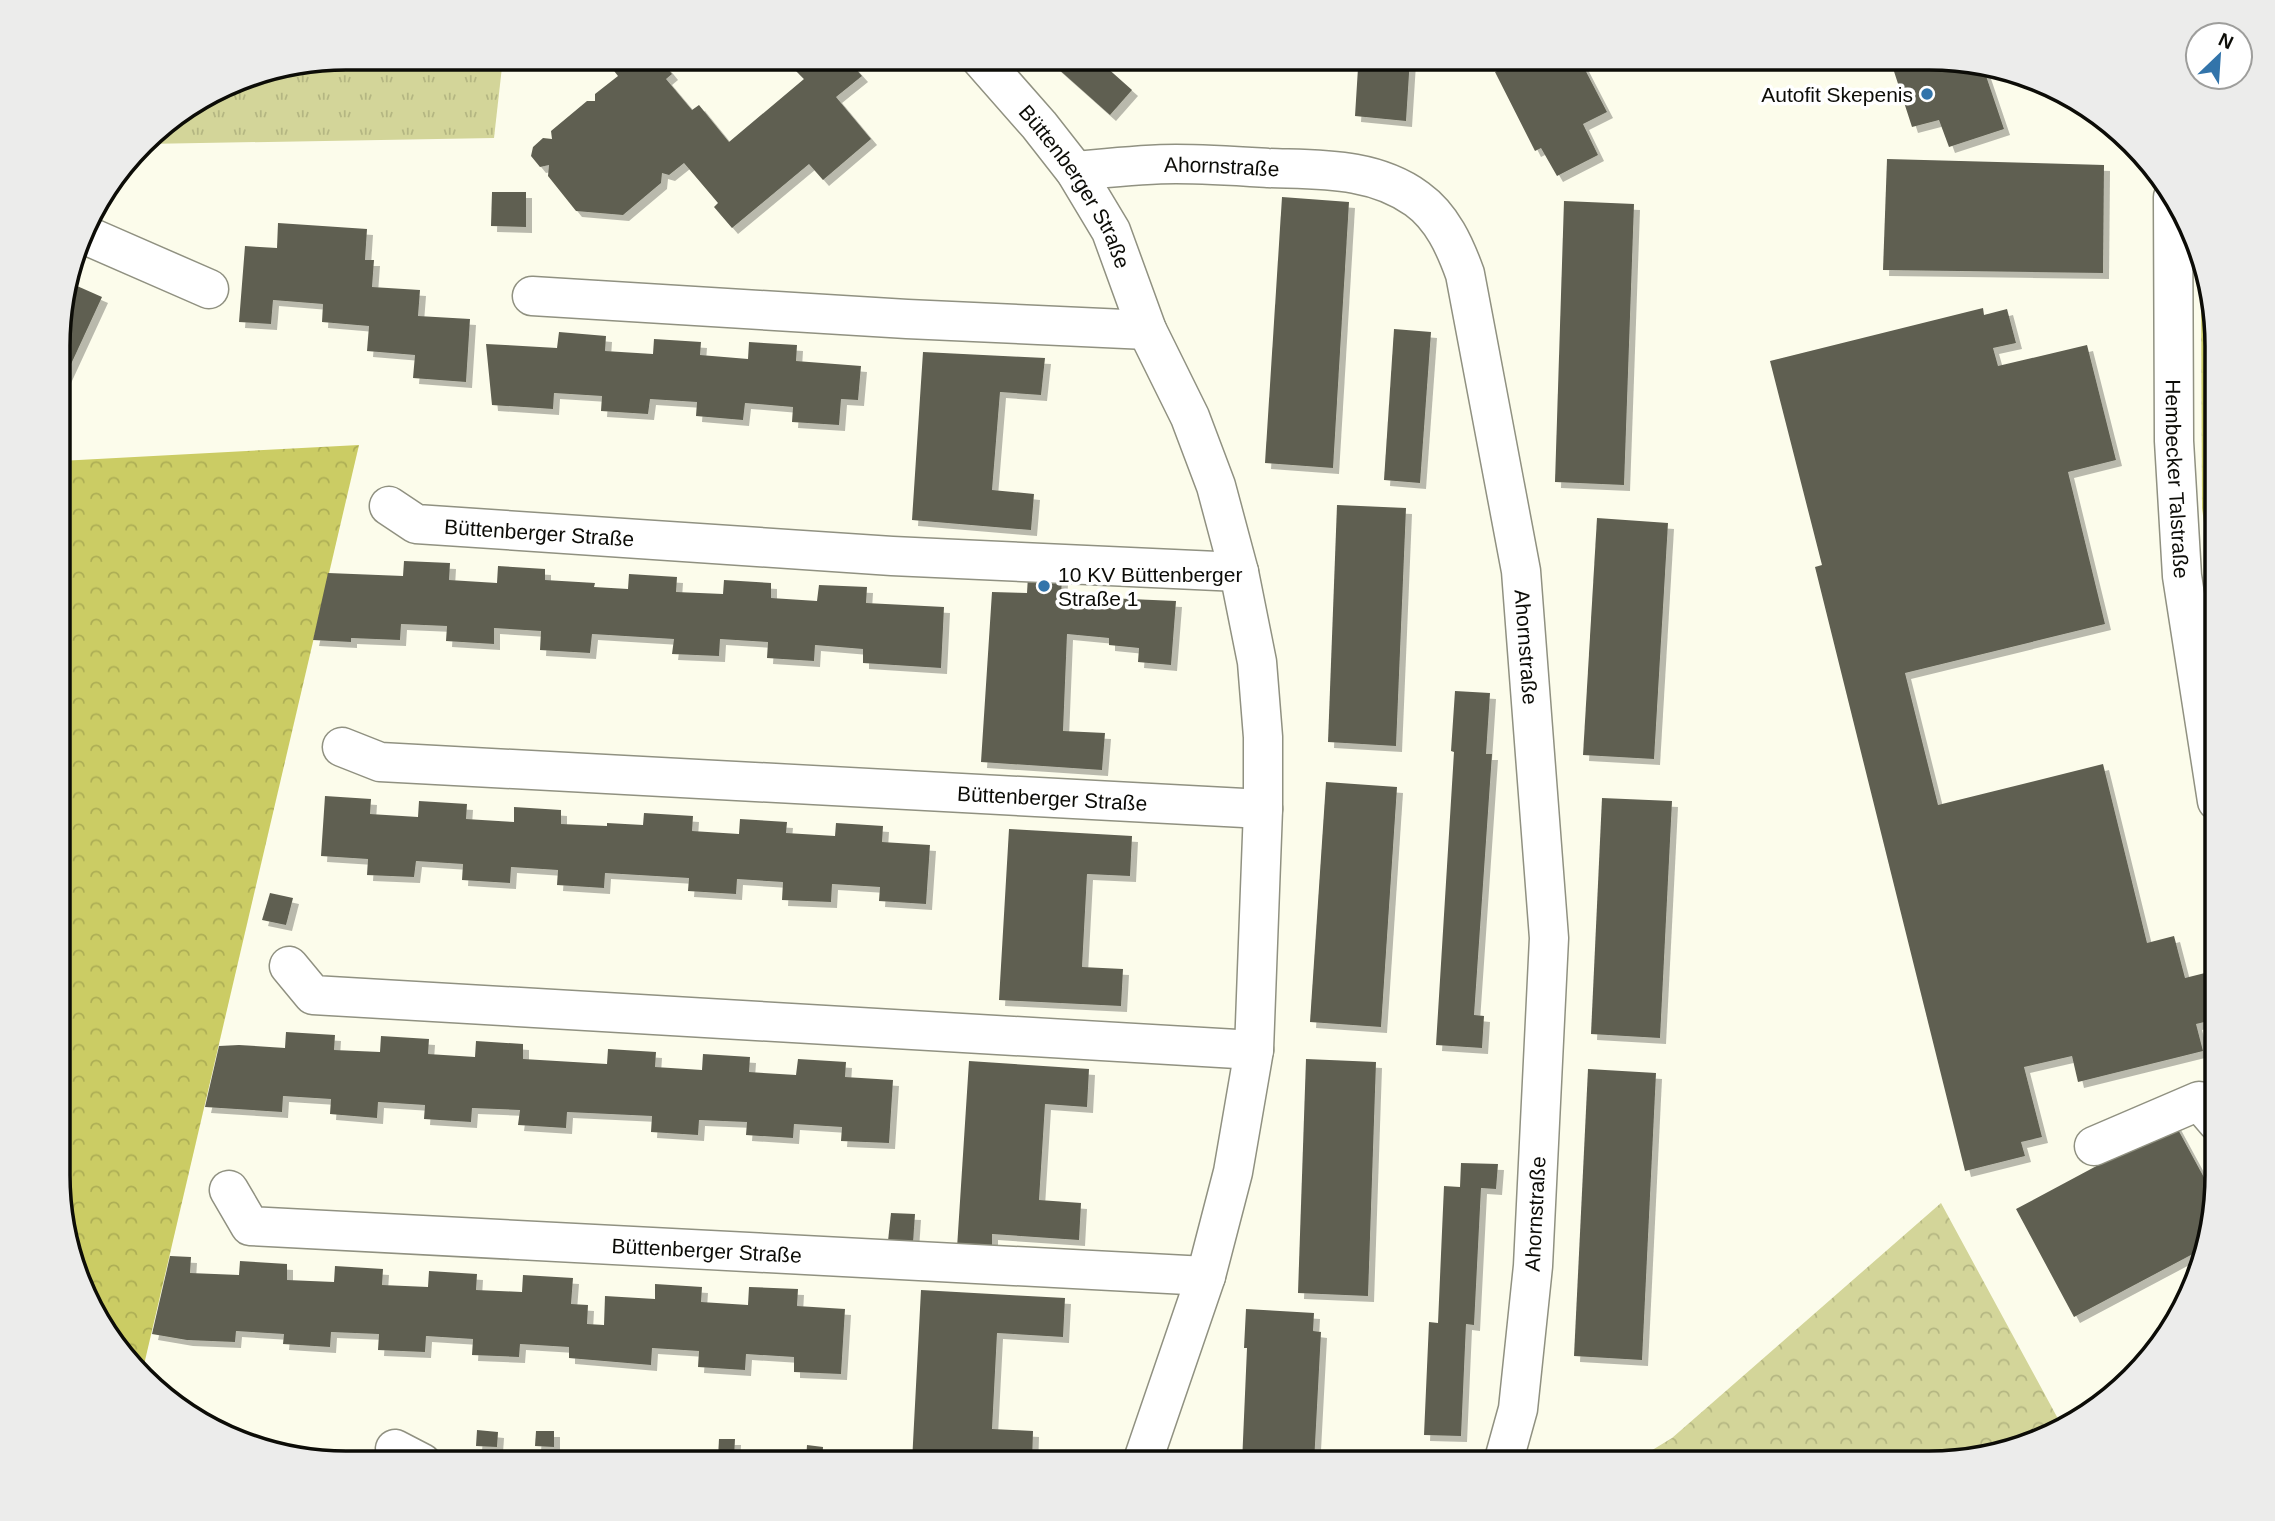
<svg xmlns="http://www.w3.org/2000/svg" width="2275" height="1521" viewBox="0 0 2275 1521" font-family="Arial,sans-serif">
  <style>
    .grass { fill: url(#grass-tufts) }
    .forest { fill: url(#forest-crowns) }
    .park { fill: url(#park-crowns) }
    .building { fill: #5f5f51; filter: url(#shadow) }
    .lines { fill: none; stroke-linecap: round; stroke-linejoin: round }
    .minor-casing { stroke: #909181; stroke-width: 41 }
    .minor { stroke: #fff; stroke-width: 38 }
    .poi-dot { fill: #3274aa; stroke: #fff; stroke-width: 2.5 }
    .labels { text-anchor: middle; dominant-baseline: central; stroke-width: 7; stroke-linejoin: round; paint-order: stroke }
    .poi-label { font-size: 21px; fill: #0c0c07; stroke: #fff; text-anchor: end }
    .street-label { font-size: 21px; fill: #0c0c07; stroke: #fff }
    .rim { fill: none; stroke: #0c0c07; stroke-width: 3.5 }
  </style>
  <defs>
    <pattern id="grass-tufts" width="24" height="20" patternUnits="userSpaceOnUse" patternTransform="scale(1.75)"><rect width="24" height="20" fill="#d3d599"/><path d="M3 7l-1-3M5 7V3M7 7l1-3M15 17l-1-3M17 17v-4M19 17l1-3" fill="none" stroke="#b4b682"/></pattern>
    <pattern id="forest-crowns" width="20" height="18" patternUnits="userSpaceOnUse" patternTransform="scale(1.75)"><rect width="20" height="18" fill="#cbcc64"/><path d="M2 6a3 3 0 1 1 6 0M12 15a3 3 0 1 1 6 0" fill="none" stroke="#adae55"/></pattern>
    <pattern id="park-crowns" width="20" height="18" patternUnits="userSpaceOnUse" patternTransform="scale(1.75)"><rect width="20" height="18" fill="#d3d599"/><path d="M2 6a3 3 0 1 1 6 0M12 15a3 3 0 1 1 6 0" fill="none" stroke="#b4b682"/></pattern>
    <filter id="shadow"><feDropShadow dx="6" dy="6" stdDeviation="0" flood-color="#0004"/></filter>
  </defs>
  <rect width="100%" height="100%" fill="#fcfceb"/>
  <polygon class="grass" points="346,58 503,58 494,138 145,144 156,130 236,80"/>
  <g class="forest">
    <polygon points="2201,275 2217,328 2217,620 2202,508"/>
    <polygon points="359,445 143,1369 97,1319 60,1212 60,461"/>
  </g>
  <polygon class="park" points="1941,1203 2063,1428 1947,1463 1631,1463 1672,1438"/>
  <g class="building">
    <polygon points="604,58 659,58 672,74 666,79 692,110 699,105 729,142 804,79 793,68 805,58 846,58 862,76 836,97 871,139 823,180 809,164 732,228 714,207 718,203 684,163 669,175 662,173 661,183 623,215 576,211 548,176 549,165 540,167 531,156 533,147 543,138 552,139 551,131 587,101 595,101 595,94 618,76"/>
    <polygon points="1046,58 1096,58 1132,90 1110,115"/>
    <polygon points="1391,58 1410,58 1406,121 1355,116 1358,68 1372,69 1372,63 1380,64 1380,69 1390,70"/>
    <polygon points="1498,58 1579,58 1607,112 1583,124 1598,155 1557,176 1541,148 1535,151 1495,72 1503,68"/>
    <polygon points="1895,58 1929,58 1983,67 2004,129 1949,147 1939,120 1912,127 1890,59"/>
    <polygon points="1887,159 2104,165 2103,273 1883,270"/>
    <polygon points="492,192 526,192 526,227 491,226"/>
    <polygon points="1282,197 1349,202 1333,468 1265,463"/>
    <polygon points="1564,201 1634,204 1624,485 1555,482"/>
    <polygon points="278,223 367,229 365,260 374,260 372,287 420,290 418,316 470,319 466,382 413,378 415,355 367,351 369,326 322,322 323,304 273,300 271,324 239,322 245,246 277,248"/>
    <polygon points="68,282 102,297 60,388 60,309"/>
    <polygon points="1983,308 1984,315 2007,309 2016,343 1993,348 1998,366 2087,345 2116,460 2068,472 2105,624 1905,673 1938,805 2103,764 2147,943 2174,936 2185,978 2217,970 2217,1019 2196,1024 2203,1051 2078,1082 2072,1056 2024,1067 2042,1137 2021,1142 2025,1156 1965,1171 1815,567 1822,565 1770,361"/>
    <polygon points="1394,329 1431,332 1420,483 1384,480"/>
    <polygon points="559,332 606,336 605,351 653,354 654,339 701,342 700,355 748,359 749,342 797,345 796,361 861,366 858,400 841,399 839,425 792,422 793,407 745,403 743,420 696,416 697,402 650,399 648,414 601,411 602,396 554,393 553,409 492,405 486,344 557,348"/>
    <polygon points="923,352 1045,358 1041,395 1000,392 992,490 1034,494 1031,530 912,520"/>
    <polygon points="1337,505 1406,508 1396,746 1328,742"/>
    <polygon points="1597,518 1668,523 1654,759 1583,755"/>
    <polygon points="404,561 450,563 449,580 497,583 498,566 545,569 545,580 595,583 594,587 628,589 629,574 677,577 676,592 723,594 724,580 771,583 771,598 817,601 819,585 867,587 866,603 944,607 941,668 863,663 863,649 815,645 814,661 767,658 768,642 720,639 719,656 672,654 674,639 592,634 590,653 540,650 541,631 494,628 494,644 446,641 447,626 401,624 400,640 351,638 351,642 313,640 328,573 403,576"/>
    <polygon points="1028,576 1062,578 1061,596 1176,601 1171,665 1138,662 1139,648 1109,645 1109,638 1067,634 1063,731 1105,733 1102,770 981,762 992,592 1027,593"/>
    <polygon points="1455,691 1490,693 1486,754 1492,754 1474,1015 1484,1016 1482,1048 1436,1045 1454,752 1451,751"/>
    <polygon points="1326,782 1397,787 1381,1027 1310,1022"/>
    <polygon points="325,796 371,799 370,814 418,817 419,801 467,804 466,819 514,822 514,807 561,810 561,824 607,826 607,823 643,825 644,813 693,816 692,831 739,834 740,819 787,822 786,833 835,836 836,823 883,826 882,842 930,845 926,904 879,901 880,887 832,884 831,902 782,900 783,882 737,879 736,894 688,891 689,878 605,873 604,888 557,885 558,870 511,867 510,883 462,880 463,864 416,861 414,877 367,875 368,859 321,856"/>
    <polygon points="1602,798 1672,801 1660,1038 1591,1034"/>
    <polygon points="1009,829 1132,836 1130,876 1087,874 1082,967 1123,969 1121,1006 999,1000"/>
    <polygon points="270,893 293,898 286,925 262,920"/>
    <polygon points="286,1032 335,1035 334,1050 380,1052 381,1036 429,1039 428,1054 475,1057 476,1041 523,1044 523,1059 607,1064 608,1049 656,1052 655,1067 702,1070 703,1054 750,1057 749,1072 796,1075 798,1059 846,1062 845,1077 893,1080 889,1143 841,1141 842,1127 794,1124 793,1138 746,1135 747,1122 699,1120 698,1135 651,1132 652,1116 567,1112 566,1128 518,1125 520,1110 472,1108 471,1122 424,1119 425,1105 378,1102 377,1118 330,1114 331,1099 283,1096 282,1112 205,1107 219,1046 239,1045 285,1048"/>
    <polygon points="1306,1059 1376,1062 1368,1296 1298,1293"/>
    <polygon points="969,1061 1089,1069 1087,1107 1045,1104 1039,1200 1081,1203 1079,1240 992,1234 992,1250 957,1248"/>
    <polygon points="1588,1069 1656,1073 1642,1360 1574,1356"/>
    <polygon points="2175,1124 2207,1183 2217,1178 2217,1193 2206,1247 2074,1317 2016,1209"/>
    <polygon points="1461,1163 1498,1164 1496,1189 1481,1188 1474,1325 1466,1324 1461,1436 1424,1435 1429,1322 1438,1323 1444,1186 1460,1187"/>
    <polygon points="891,1213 915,1214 913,1243 888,1241"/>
    <polygon points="170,1256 191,1257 190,1273 239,1275 240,1261 287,1264 287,1280 334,1282 335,1266 383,1269 382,1285 428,1287 429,1271 477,1274 476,1290 522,1292 523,1275 573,1278 571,1304 588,1305 587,1324 604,1325 605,1296 655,1299 655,1284 702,1287 701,1302 748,1305 749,1287 798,1289 797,1306 845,1309 841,1374 794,1372 794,1357 746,1354 745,1370 698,1367 699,1351 652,1348 651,1365 569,1358 569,1347 520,1344 519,1357 472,1355 473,1339 426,1336 425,1352 378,1350 379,1334 331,1332 330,1347 283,1344 284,1334 236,1331 235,1342 187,1340 152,1334"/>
    <polygon points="921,1290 1065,1298 1063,1337 997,1333 992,1429 1033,1431 1032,1463 912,1462"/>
    <polygon points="1246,1309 1314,1313 1313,1331 1321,1332 1314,1463 1242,1463 1247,1348 1244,1348"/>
    <polygon points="477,1430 498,1432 497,1447 476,1446"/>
    <polygon points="536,1431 554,1431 554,1447 535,1446"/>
    <polygon points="719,1439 735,1439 734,1458 718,1458"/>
    <polygon points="807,1445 823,1447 822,1462 806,1462"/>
  </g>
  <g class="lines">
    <g class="minor-casing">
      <g id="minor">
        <path id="s1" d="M980,58L1039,125L1075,171L1111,231L1147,330L1190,417L1216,486L1239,572L1257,662L1263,737V809L1254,1050L1233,1172L1206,1276L1142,1463"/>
        <path id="s2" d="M1075,171C1108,168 1143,164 1176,164C1207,164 1237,166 1268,168C1319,170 1373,167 1417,199C1442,217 1455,246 1465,274L1521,571L1549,938L1533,1266L1518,1409L1503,1463"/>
        <path id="s3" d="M2173,197L2174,441L2182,576L2217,801"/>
        <polyline points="83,234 209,289"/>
        <polyline points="532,296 907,319 1147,330"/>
        <path id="s4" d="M389,506L416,524L892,556L1239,572"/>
        <path id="s5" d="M342,747L380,762L1263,809"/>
        <polyline points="289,966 313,995 1254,1050"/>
        <polyline points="2094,1146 2199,1101 2217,1122"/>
        <path id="s6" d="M229,1190L250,1226L1206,1276"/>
        <polyline points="395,1449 422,1463"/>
      </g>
    </g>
    <use href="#minor" class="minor"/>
  </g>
  <g class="poi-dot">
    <circle cx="1927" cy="94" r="7"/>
    <circle cx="1044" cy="586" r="7"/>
  </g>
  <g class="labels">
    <g class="poi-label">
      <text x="1913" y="94">Autofit Skepenis</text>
      <text x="1058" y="574" text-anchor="start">10 KV Büttenberger<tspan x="1058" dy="24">Straße 1</tspan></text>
    </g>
    <g class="street-label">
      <text stroke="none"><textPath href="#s2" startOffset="147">Ahornstraße</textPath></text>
      <text stroke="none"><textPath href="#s1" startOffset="161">Büttenberger Straße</textPath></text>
      <text stroke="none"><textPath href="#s3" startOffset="282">Hembecker Talstraße</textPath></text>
      <text stroke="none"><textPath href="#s4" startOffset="156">Büttenberger Straße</textPath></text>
      <text stroke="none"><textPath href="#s2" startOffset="817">Ahornstraße</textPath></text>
      <text stroke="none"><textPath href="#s5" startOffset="714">Büttenberger Straße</textPath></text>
      <text transform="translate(1535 1214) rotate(-87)">Ahornstraße</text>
      <text stroke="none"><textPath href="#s6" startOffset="499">Büttenberger Straße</textPath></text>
    </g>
  </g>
  <path d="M0 0H2275V1521H0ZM346 70H1929A276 276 0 0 1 2205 346V1175A276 276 0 0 1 1929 1451H346A276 276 0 0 1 70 1175V346A276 276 0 0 1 346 70Z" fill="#ececeb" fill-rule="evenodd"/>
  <path class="rim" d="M346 70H1929A276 276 0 0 1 2205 346V1175A276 276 0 0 1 1929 1451H346A276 276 0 0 1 70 1175V346A276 276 0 0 1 346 70Z"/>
  <g transform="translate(2219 56) rotate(25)"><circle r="33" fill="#ffffff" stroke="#9e9e9c" stroke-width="2"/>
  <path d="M0-5L12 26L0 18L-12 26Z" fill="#3274aa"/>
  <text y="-10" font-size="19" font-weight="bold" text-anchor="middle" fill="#0c0c07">N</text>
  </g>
</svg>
